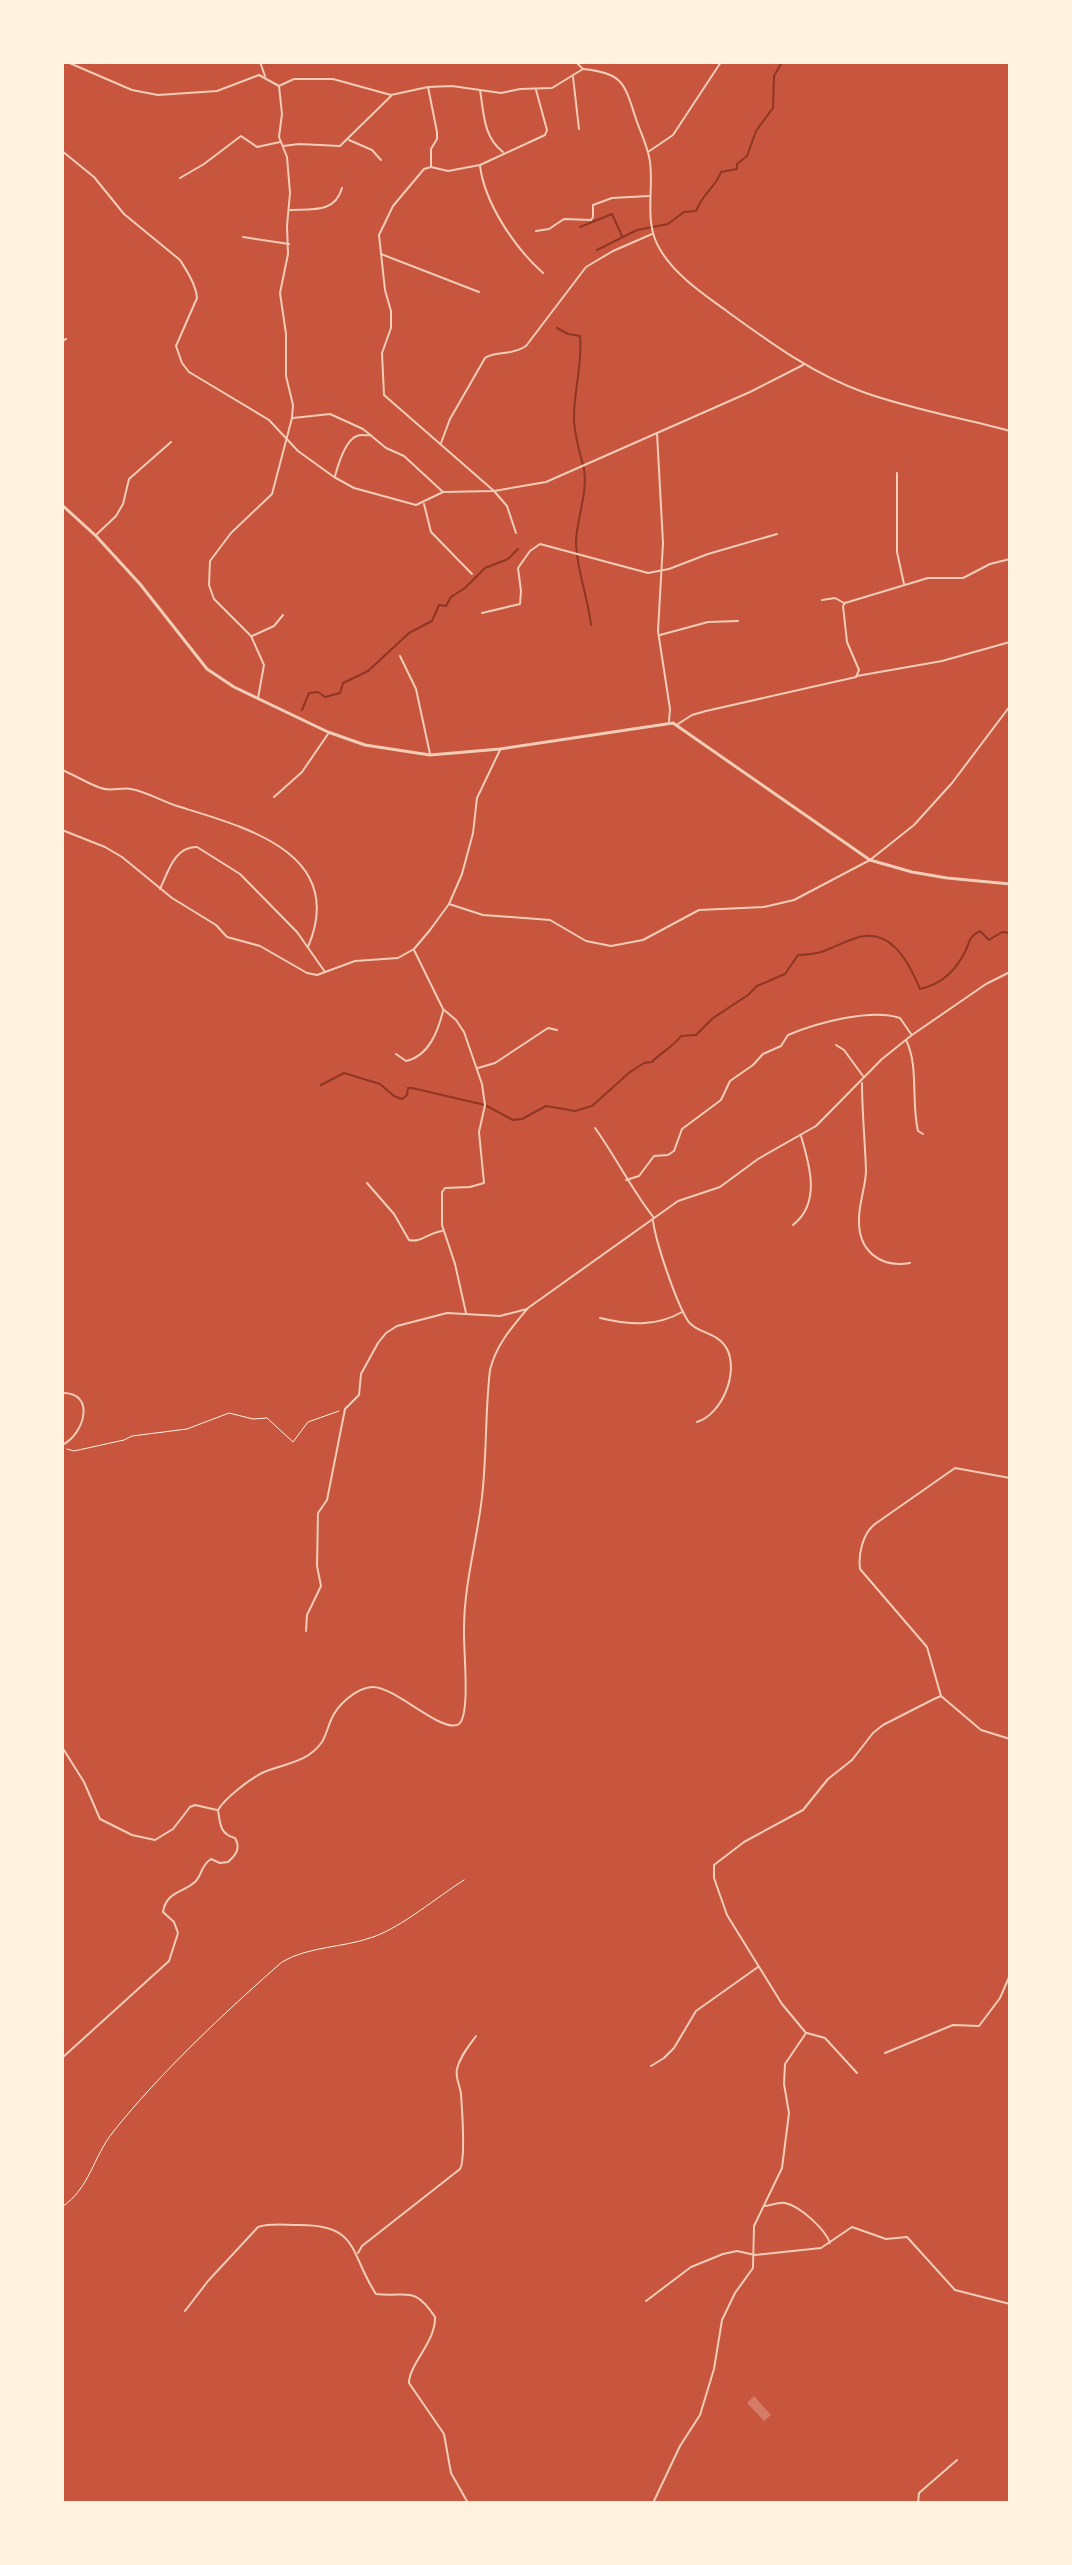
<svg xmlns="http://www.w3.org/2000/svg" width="1072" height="2565" viewBox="0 0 1072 2565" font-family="Poppins,sans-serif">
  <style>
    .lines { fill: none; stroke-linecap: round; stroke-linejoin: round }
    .stream { stroke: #8f3625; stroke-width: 2 }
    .building { fill: #d67c66 }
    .path { stroke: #fff3e0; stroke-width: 1 }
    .minor { stroke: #f1ccb7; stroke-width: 2 }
    .tertiary { stroke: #f1ccb7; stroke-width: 3 }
  </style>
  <rect width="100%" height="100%" fill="#c8553d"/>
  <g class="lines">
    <g class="stream">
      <polyline points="580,227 612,214 622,236"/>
      <path d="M597,250L637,230L668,224L684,212L696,211C703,193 715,188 721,172L737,169V164L747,156L756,131L773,108L774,76L782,62"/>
      <path d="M557,328L568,334L580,336C583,364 573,393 574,421C575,438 580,453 584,469C588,492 577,518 576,541C576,568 588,597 591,625"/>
      <polyline points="302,710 309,693 318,692 325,697 340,693 343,683 368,671 409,633 432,621 439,605 446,606 451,597 465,588 485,568 508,559 518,549"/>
      <path d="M321,1085L344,1073L380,1084L394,1096L402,1099L407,1095L408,1088H412L485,1105L513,1120L522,1119L546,1106L575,1111L592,1106L630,1072L644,1063L652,1062C661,1052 673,1047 681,1036L696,1035L713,1018L748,995L757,986L785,974L798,955C827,954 828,948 853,939C889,925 908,960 920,989C942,984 955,971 965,952C970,942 968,937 980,931L989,940L1002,932L1010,933"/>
    </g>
  </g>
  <polygon class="building" points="754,2396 771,2415 764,2421 747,2403"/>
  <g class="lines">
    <g class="path">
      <polyline points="67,1449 74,1451 124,1440 132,1436 187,1429 229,1413 253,1419 267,1418 293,1442 308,1422 339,1411"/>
      <path d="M62,2207C90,2188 93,2157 113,2132C161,2072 224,2013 282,1962C309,1946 343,1948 373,1937C402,1927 437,1897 464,1880"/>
    </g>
    <g class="minor">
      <path d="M67,62L132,90L158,95L217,91L259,75L279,86L294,79H333L391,95L428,87L452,86L501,93L520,89L552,88L583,69C622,73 624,82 635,116C640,132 648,146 650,162C654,192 643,224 661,251C676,276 705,295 728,312C771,343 813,374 863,392C910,409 962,418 1010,431"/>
      <polyline points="260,62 265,76"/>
      <polyline points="576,62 583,69"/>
      <polyline points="826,62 834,62"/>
      <polyline points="573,77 579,129"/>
      <polyline points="428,87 437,132 437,139 431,149 431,166"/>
      <path d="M480,90C484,113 483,137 503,152"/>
      <polyline points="349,140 372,150 381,160"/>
      <polyline points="283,146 299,144 340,146 391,96"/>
      <path d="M62,151L94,177L124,214L180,260C187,271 196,285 197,298L176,346L182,363L189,372L269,420L298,451L334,477L354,488L416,505L443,492L494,491L546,482L750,392L803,365"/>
      <polyline points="648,152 673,135 721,62"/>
      <path d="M480,166C485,204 515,248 543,273"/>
      <polyline points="180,178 204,164 241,136 257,147 280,142"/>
      <path d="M290,210C313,209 335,213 342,188"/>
      <polyline points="536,231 549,229 564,219 591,220 593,217 593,205 612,198 649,196"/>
      <polyline points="243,237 289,244"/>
      <polyline points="381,254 479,292"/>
      <polyline points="62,341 66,339"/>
      <polyline points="293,418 330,414 363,429 386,448 404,456 443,492"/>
      <polyline points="657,433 663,543 658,631 670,709 669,721"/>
      <path d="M441,443L450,419L485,358C495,351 511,356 526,346L586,267L613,251L652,234"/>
      <polyline points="897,473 897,552 904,584"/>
      <path d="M335,476C338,465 345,440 357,436C361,434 366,436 371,435"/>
      <polyline points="424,504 431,532 472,574"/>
      <polyline points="516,533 507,506 494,491 384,395 382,353 391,328 391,311 385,290 379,235 393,206 424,169 431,167 448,171 480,165 545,135 547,130 536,90"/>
      <polyline points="96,535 116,516 123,504 129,479 171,442"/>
      <polyline points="822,600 835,598 844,603"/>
      <polyline points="482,613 520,604 521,591 518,568 530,551 540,544 648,573 669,569 708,554 777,534"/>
      <polyline points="660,635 708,622 738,621"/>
      <polyline points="252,636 274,626 283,615"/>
      <polyline points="400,656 416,689 430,754"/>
      <polyline points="857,676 942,661 1010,642"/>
      <polyline points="258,698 264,665 251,636 214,599 209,585 210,561 231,533 272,494 292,418 293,405 286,376 286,334 280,293 288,254 287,226 290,193 287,157 279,137 282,114 279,86"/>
      <polyline points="678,724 692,715 706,711 856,677 859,670 847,642 843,606 845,603 928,578 963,578 990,564 1010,559"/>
      <path d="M62,770C75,775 88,784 101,788C111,792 121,787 131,789C147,792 162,801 177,806C245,827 348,853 308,947"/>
      <polyline points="274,797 302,772 328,734"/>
      <polyline points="62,830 105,847 122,857 172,898 216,925 227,937 260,946 307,973 317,975 355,961 398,958 414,949 430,930 449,904 462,874 473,833 477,798 500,750"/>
      <path d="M160,889C168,872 175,846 197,847L240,874L297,932L325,972"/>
      <polyline points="449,904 483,915 550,920 586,941 611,946 643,940 699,910 764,907 794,900 870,860 914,825 952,783 1010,706"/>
      <polyline points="414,950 443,1009 456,1020 464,1032 482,1084 485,1105 479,1132 484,1183 470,1187 445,1188 442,1192 442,1225 455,1264 466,1313"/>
      <path d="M906,1040C919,1066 911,1102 918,1131L923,1134"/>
      <polyline points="836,1045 844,1050 863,1076"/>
      <path d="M396,1054L406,1061C429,1056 438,1031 443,1011"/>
      <polyline points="478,1068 495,1063 548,1028 557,1030"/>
      <path d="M862,1083C862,1112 865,1141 866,1170C866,1186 859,1202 859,1219C858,1251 880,1268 910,1263"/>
      <path d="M595,1128C616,1157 631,1189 654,1218"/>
      <path d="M626,1180L639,1176L654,1156L668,1155L674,1151L682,1129L721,1100L730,1081L753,1065L763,1054L781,1046L788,1035C816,1023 871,1008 900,1018L911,1034"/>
      <path d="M367,1183L394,1214L409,1240C421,1243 430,1232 442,1231"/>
      <path d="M653,1221C656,1243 676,1302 688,1321C697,1334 717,1331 727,1349C739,1373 722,1414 697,1422"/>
      <path d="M793,1225C821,1203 810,1166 801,1136"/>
      <path d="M600,1318C629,1325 656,1327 682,1312"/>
      <path d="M62,1393C96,1392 85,1434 62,1445"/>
      <polyline points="306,1631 307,1615 321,1586 317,1566 318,1513 327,1500 345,1409 359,1395 361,1374 378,1343 386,1333 397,1326 447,1313 500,1316 527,1309"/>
      <path d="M941,1696L927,1647L860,1569C858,1554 863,1533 875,1524L955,1468L1010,1478"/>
      <polyline points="62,1747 84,1782 100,1819 132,1835 155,1840 173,1829 190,1807 195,1805 217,1810"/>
      <polyline points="807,2033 825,2038 857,2073"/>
      <polyline points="885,2053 953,2025 979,2026 1000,1998 1010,1975"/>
      <path d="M62,2058L169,1961L178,1933L174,1922L163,1912C166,1891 184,1893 196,1881C203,1873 201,1865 211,1859L220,1863L228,1862C236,1855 241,1848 235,1838C220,1834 220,1824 218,1810C225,1798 251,1778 264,1772C286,1763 307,1763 322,1742C326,1735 328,1727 331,1720C337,1705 356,1688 372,1687C395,1686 443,1735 459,1724C471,1714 463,1646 464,1629C464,1584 477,1541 482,1497C487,1454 485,1412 490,1370C496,1345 512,1327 528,1308L678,1201L720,1187L758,1159L816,1126L882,1059L912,1035L986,984L1010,972"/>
      <polyline points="651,2066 664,2058 674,2048 696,2011 758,1967"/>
      <path d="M765,2206C772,2205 779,2202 785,2203C800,2206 825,2229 830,2243"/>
      <path d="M358,2253L362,2246L460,2169C466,2159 462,2109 461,2094C460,2085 455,2078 457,2069C460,2056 469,2046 476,2036"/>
      <polyline points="646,2301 691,2267 723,2254 737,2251 755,2255 821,2248 852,2227 886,2239 907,2237 955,2290 1010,2304"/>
      <path d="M185,2311L208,2281L258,2227C271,2223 284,2225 297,2225C360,2224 349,2253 376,2294C406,2298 413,2284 435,2317C436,2342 409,2364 409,2383L444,2434L451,2473L468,2503"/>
      <polyline points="653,2503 680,2446 700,2415 714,2369 722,2320 735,2293 753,2268 754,2226 782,2168 789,2113 784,2084 785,2064 806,2033 782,2004 727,1915 714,1878 714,1865 744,1842 803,1810 828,1779 852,1760 873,1733 883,1725 934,1699 941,1696 981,1730 1010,1739"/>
      <polyline points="918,2503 919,2493 957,2460"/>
    </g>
    <polyline class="tertiary" points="62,505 96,536 140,584 207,669 234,687 328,732 365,745 430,755 500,749 673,723 870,860 912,872 947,878 1010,884"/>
  </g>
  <rect width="1072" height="2565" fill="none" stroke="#fff3e0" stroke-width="128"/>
</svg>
